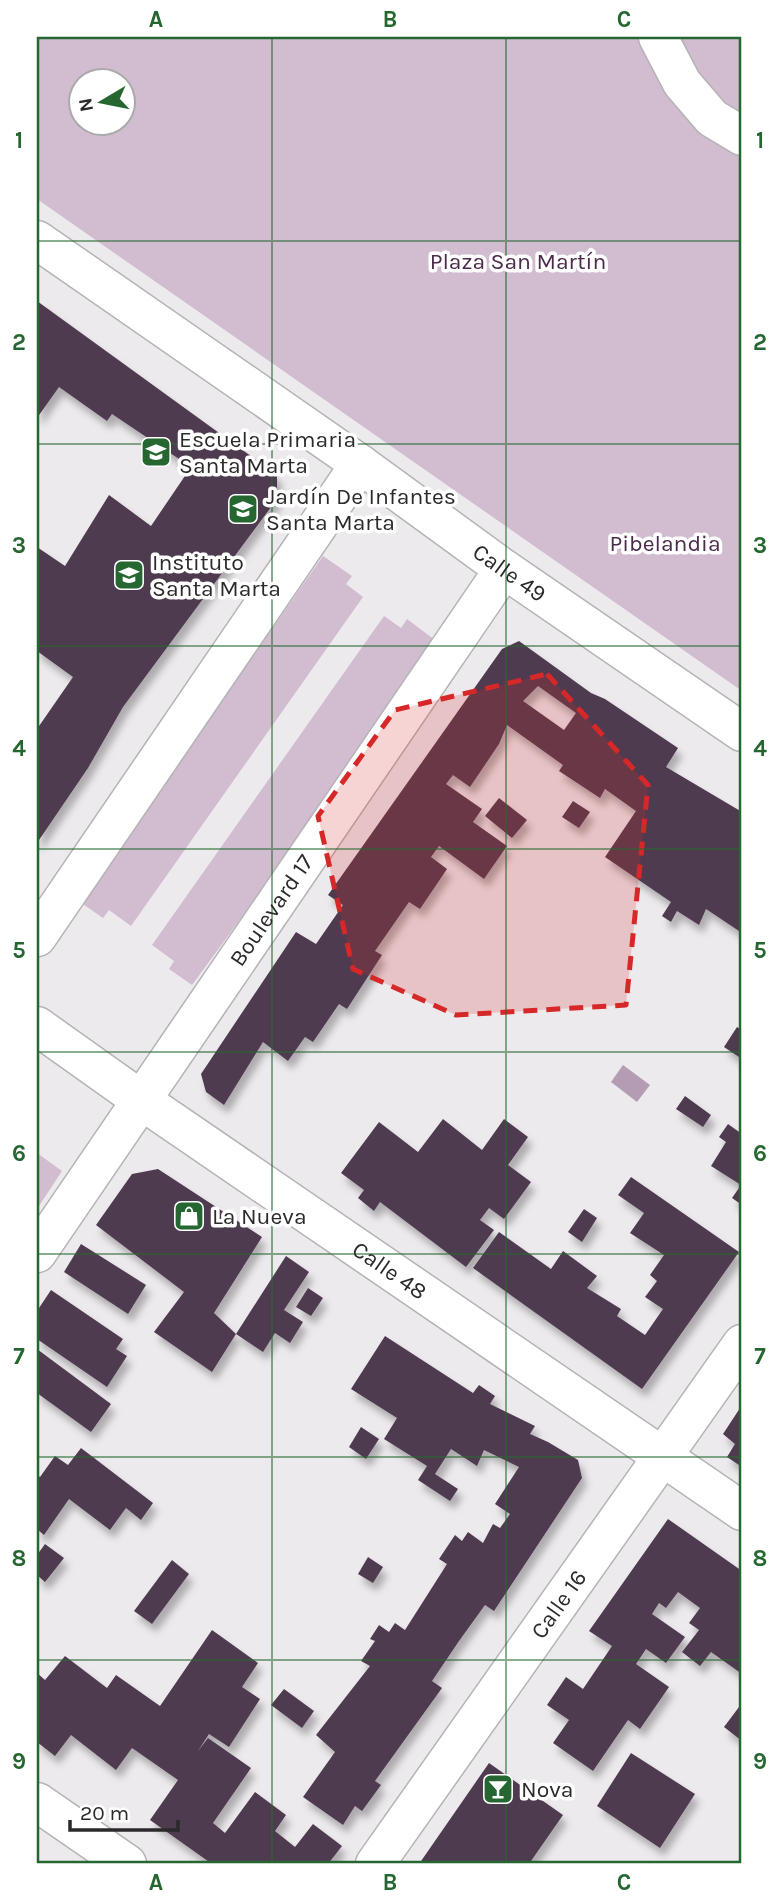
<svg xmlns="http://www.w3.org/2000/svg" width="779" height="1901" viewBox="0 0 779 1901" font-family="Karla,sans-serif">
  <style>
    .green { fill: #d1bcd0; fill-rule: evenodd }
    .water { fill: #b49db4 }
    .building { fill: #503b4f; fill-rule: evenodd; filter: url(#shadow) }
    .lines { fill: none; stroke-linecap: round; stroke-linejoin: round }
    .minor-casing { stroke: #b5b3b5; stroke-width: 41 }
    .major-casing { stroke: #b5b3b5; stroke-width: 41 }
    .minor { stroke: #fff; stroke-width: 38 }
    .major { stroke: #fff; stroke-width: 38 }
    .marked { fill: #d62828; fill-opacity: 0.2; stroke: #d62828; stroke-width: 5; stroke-dasharray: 14 9; stroke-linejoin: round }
    .grid { fill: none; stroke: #266731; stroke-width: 2; stroke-opacity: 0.55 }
    .labels { text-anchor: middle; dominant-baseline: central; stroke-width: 7; stroke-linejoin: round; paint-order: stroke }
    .park-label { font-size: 23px; fill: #4a294b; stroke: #fff }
    .poi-label { font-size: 23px; fill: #2b2a2b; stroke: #fff; text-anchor: start }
    .street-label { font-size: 23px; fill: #2b2a2b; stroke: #fff }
    .neatline { fill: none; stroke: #266731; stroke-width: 2.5 }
    .grid-label { font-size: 23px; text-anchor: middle; font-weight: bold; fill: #266731 }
  </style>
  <defs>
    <filter id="shadow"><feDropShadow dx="4.5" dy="8" stdDeviation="3.5" flood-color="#0004"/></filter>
  </defs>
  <rect width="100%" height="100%" fill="#edeaed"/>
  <g class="green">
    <path d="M37,37H742V691L37,199ZM80,80H122V122H80Z"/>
    <polygon points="323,556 352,576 346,584 363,597 131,926 109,910 103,918 80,902"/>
    <polygon points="384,616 401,628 407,619 435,640 305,831 192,985 169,969 174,961 152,945"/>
    <polygon points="37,1153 62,1171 37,1209"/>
  </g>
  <polygon class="water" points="623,1065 650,1085 637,1102 611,1082"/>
  <g class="building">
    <polygon points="37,301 277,475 277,499 123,707 88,768 37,843 37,729 73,677 37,651 37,547 65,566 109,495 151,526 191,467 112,414 107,421 59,387 37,418"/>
    <path d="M519,641L591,693L605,699L678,748L666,767L742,812V933L706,909L699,925L677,911L671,922L662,916L671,902L605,857L636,811L605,789L600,798L559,771L563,765L507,725L499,744L470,787L453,775L446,784L482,809L473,822L507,846L484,879L439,846L431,857L447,869L420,909L409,902L375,951L382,955L347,1009L339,1004L313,1042L305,1037L288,1061L263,1042L224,1105L206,1092L201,1074L296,932L316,944L343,905L328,895L502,649ZM538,686L576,713L564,730L523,701Z"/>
    <polygon points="499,798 527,820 512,838 485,816"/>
    <polygon points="573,801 590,812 579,828 562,817"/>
    <polygon points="737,1027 742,1030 742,1052 739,1057 724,1047"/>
    <polygon points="685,1096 711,1115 703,1127 676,1109"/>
    <polygon points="443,1119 482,1150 504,1119 528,1137 508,1165 531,1182 504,1219 489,1208 480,1220 494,1230 466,1267 380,1202 374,1211 358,1198 364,1190 341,1173 379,1122 418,1152"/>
    <polygon points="728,1124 742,1134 742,1205 732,1198 741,1185 711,1166 726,1142 719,1137"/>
    <polygon points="158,1169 262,1237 214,1313 236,1334 212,1372 154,1332 184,1292 96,1225 132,1174"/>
    <polygon points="631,1177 739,1252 642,1389 473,1268 499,1232 551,1269 563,1251 597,1276 587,1288 621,1309 617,1316 645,1335 663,1309 645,1297 657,1281 650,1275 664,1255 630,1233 644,1213 618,1195"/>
    <polygon points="584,1209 597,1218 582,1242 568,1232"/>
    <polygon points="81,1244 146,1285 128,1314 64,1272"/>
    <polygon points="286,1256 309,1272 284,1310 303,1322 290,1343 275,1333 263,1352 236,1334"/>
    <polygon points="308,1288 323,1298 311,1316 296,1307"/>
    <polygon points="51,1290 123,1339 116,1349 127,1356 107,1387 37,1339 37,1311"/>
    <polygon points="385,1336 473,1393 479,1385 495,1396 490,1404 535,1426 530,1434 548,1442 578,1460 582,1478 494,1611 485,1605 459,1641 432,1681 442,1688 375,1781 381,1785 362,1811 355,1806 343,1825 303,1797 335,1752 316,1735 370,1666 361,1661 375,1641 370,1639 379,1625 389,1632 395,1623 405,1630 447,1564 439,1559 455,1535 462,1541 468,1532 483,1543 493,1524 500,1528 510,1514 495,1504 519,1467 484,1450 477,1466 451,1449 435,1474 458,1489 450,1501 418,1480 427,1466 384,1439 397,1418 351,1389"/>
    <polygon points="37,1349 111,1404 91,1432 37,1393"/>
    <polygon points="742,1405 742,1467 727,1457 735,1444 723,1434"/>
    <polygon points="361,1427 379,1439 366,1459 349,1447"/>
    <polygon points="81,1448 153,1503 141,1520 126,1508 110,1530 69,1499 44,1535 37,1529 37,1475 40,1477 55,1456 68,1465"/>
    <polygon points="668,1519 742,1571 742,1674 711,1652 700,1666 682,1652 699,1630 689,1623 700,1608 678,1592 666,1608 659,1603 652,1614 685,1637 666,1663 646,1649 636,1664 669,1687 640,1729 628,1720 593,1771 553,1743 569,1720 547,1705 566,1677 583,1689 612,1646 589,1631"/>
    <polygon points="45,1544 64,1558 45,1582 37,1575 37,1555"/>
    <polygon points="368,1557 383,1567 373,1583 358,1574"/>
    <polygon points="172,1560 189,1574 152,1624 134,1611"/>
    <polygon points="212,1630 258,1663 242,1687 260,1699 229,1747 209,1734 198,1751 208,1738 251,1768 213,1823 225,1833 255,1792 286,1815 275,1831 295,1847 313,1824 342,1846 328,1864 255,1864 252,1862 250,1864 212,1864 150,1820 178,1780 132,1748 116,1770 71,1735 55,1756 37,1742 37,1673 45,1680 65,1656 107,1688 116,1675 160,1706"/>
    <polygon points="284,1689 314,1711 302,1728 271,1705"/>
    <polygon points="742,1703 742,1741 724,1727"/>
    <polygon points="631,1753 695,1794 660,1848 597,1806"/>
    <polygon points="489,1763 563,1815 531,1861 535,1864 419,1864"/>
  </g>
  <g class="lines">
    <g class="minor-casing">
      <g id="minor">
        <path id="s1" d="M37,1026L141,1100L742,1511"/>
        <polyline points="37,1802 127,1864"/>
        <path id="s2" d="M375,1864L742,1344"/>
      </g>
    </g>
    <g class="major-casing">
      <g id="major">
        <polyline points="658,37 682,83 712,118 742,136"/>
        <path id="s3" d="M37,240L360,464L504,569L742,732"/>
        <polyline points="37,937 360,464"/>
        <path id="s4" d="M37,1253L504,569"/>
      </g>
    </g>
    <use href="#minor" class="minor"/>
    <use href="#major" class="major"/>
  </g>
  <path class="marked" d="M547,674L648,785L626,1005L456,1015L353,969L318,816L395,710Z"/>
  <path class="grid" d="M272,37V1864M506,37V1864M37,241H742M37,444H742M37,646H742M37,849H742M37,1052H742M37,1254H742M37,1457H742M37,1660H742"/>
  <defs>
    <g id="school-square" transform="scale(1.575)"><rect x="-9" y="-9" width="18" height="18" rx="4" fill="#266731" stroke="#fff"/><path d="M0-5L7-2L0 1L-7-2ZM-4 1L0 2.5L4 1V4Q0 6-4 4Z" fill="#fff"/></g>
    <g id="shop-square" transform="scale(1.575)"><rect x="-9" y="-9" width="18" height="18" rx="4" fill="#266731" stroke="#fff"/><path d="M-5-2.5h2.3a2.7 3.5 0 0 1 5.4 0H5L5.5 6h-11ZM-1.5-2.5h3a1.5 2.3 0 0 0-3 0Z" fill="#fff"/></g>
    <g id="bar-square" transform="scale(1.575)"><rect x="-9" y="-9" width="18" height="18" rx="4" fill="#266731" stroke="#fff"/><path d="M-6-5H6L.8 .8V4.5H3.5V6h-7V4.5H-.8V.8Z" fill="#fff"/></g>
  </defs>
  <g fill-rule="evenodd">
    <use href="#school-square" x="156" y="452"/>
    <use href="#school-square" x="243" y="509"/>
    <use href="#school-square" x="129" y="575"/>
    <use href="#shop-square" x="189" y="1216"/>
    <use href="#bar-square" x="498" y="1789"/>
  </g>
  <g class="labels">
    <g class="park-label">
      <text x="518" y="261">Plaza San Martín</text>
      <text x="665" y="543">Pibelandia</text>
    </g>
    <g class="poi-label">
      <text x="179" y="439">Escuela Primaria<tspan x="179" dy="26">Santa Marta</tspan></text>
      <text x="266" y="496">Jardín De Infantes<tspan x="266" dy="26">Santa Marta</tspan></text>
      <text x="152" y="562">Instituto<tspan x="152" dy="26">Santa Marta</tspan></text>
      <text x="212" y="1216">La Nueva</text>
      <text x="521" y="1789">Nova</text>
    </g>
    <g class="street-label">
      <text stroke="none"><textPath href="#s3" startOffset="578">Calle 49</textPath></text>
      <text stroke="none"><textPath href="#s4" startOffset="415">Boulevard 17</textPath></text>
      <text stroke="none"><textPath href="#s1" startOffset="429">Calle 48</textPath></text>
      <text stroke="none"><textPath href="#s2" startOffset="318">Calle 16</textPath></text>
    </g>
  </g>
  <rect width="779" height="1901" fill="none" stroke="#ffffff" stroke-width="77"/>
  <g transform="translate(102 102) rotate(260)"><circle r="33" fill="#ffffff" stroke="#aaaaaa" stroke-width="2"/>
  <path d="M0-5L12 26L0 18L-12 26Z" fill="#266731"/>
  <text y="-10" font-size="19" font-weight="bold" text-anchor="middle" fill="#2b2a2b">N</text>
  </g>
  <path d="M70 1820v10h108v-10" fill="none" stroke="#2b2a2b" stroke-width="3.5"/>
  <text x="80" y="1820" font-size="21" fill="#2b2a2b" stroke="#ffffff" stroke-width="5" paint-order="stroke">20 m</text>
  <rect x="38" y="38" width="702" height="1824" class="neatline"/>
  <g class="grid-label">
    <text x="156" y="27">A</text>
    <text x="390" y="27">B</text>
    <text x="624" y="27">C</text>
    <text x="19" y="148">1</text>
    <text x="760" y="148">1</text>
    <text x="19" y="350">2</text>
    <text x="760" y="350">2</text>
    <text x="19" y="553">3</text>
    <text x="760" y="553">3</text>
    <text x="19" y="756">4</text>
    <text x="760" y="756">4</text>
    <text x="19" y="958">5</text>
    <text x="760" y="958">5</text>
    <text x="19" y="1161">6</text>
    <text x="760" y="1161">6</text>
    <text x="19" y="1364">7</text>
    <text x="760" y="1364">7</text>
    <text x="19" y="1566">8</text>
    <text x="760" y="1566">8</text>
    <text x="19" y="1769">9</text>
    <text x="760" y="1769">9</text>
    <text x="156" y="1890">A</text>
    <text x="390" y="1890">B</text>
    <text x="624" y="1890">C</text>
  </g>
</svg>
